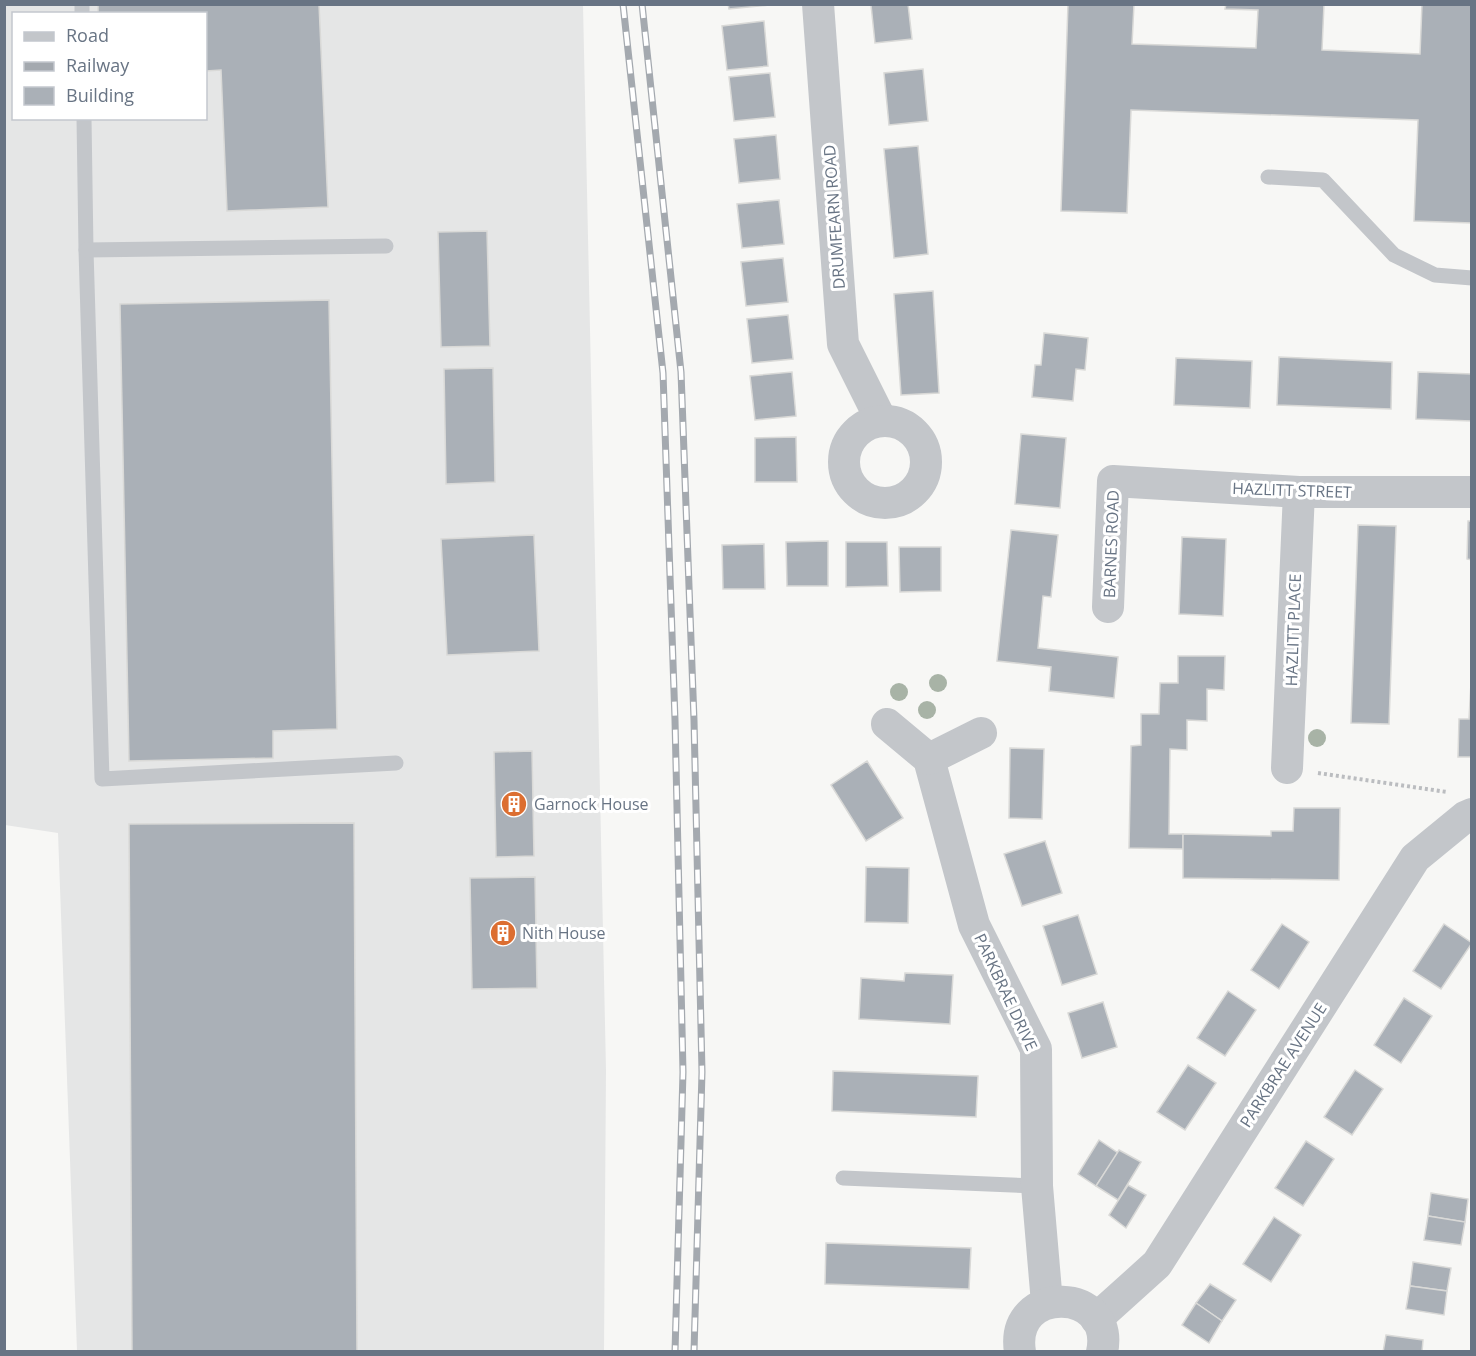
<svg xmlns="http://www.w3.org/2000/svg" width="1476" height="1356" viewBox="0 0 1476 1356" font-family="'Open Sans',sans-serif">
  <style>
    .built { fill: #e5e6e6; fill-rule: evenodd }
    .building { fill: #aab0b7; stroke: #d9d9d7; stroke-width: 1.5 }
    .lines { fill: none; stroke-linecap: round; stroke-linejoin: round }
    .path { stroke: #bbbdc0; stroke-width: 4; stroke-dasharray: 3 3; stroke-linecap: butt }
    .service { stroke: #c3c6ca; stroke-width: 15 }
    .minor { stroke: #c3c6ca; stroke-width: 32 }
    .rail-casing { stroke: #a4a9af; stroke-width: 7 }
    .rail { stroke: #fff; stroke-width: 4.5; stroke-dasharray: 14; stroke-linecap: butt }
    .tree { fill: #a8b3a6 }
    .labels { text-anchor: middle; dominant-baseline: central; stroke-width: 6; stroke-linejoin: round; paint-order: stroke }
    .street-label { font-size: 16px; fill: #687484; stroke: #fff }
    .poi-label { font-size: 16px; fill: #687484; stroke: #fff; text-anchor: start }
  </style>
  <rect width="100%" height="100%" fill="#f7f7f5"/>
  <path class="built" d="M5,5H583L606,1070L604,1351H77L58,833L5,825ZM14,14H206V118H14Z"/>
  <g class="building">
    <polygon points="98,4 319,4 328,207 227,211 221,70 206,71 206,14 98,14"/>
    <polygon points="728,4 770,4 770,5 729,9"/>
    <polygon points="908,4 912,39 875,43 871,5"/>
    <polygon points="1068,4 1134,4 1132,44 1256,48 1258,10 1225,9 1226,4 1324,4 1322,50 1420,54 1422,4 1472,4 1472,223 1414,221 1418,120 1131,110 1127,213 1061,211"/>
    <polygon points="764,21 768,66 727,70 722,26"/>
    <polygon points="923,69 928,121 889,125 884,73"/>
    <polygon points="770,73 775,117 734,121 729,77"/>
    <polygon points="776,135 780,179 739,183 734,139"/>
    <polygon points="918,146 928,254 894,258 884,149"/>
    <polygon points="779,200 784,244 742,248 737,204"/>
    <polygon points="487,231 490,346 441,347 438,232"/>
    <polygon points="783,258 788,302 746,306 741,262"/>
    <polygon points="933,291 939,393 901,395 894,294"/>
    <polygon points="329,300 337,729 273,731 273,758 129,761 120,304"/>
    <polygon points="788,315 793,359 752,363 747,319"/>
    <polygon points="1044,333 1088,338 1085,370 1076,369 1073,401 1032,397 1035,365 1041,365"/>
    <polygon points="1279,357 1392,362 1391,409 1277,405"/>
    <polygon points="1176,358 1252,361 1250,408 1174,405"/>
    <polygon points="493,368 495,482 446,484 444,369"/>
    <polygon points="792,372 796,416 755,420 750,376"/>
    <polygon points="1418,372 1472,374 1472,421 1416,419"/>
    <polygon points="1021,434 1066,438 1060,508 1015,504"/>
    <polygon points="796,437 797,482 755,482 755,438"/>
    <polygon points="1468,521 1472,521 1472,560 1467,559"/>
    <polygon points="1358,525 1396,526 1389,724 1351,723"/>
    <polygon points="1011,530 1058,535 1051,597 1043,596 1038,648 1118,657 1114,698 1049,691 1051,667 997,661"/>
    <polygon points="534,535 539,651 447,655 441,539"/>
    <polygon points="1182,537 1226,539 1223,616 1179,614"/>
    <polygon points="828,541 828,586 787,586 786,542"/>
    <polygon points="846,542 887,542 888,586 846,587"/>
    <polygon points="764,544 765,589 723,589 722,545"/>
    <polygon points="899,547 941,547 941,591 900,592"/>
    <polygon points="1178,656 1225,656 1224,690 1207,689 1207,721 1187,720 1187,750 1170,749 1169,834 1183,834 1183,849 1129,848 1131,746 1141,745 1141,714 1159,714 1160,683 1178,683"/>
    <polygon points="1472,665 1472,757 1458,757 1459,719 1469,719"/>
    <polygon points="1010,748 1044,749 1042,819 1009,818"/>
    <polygon points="532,751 534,856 496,857 494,752"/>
    <polygon points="867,761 903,818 866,841 831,785"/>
    <polygon points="1294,808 1340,808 1339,880 1183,878 1183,834 1271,836 1271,831 1293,831"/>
    <polygon points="354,823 357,1352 132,1352 129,824"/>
    <polygon points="1045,841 1062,893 1022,906 1004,854"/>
    <polygon points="866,867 909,868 908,923 865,922"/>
    <polygon points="535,877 537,988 472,989 470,878"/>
    <polygon points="1078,915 1097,974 1062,985 1043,926"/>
    <polygon points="1282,924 1309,942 1279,989 1251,970"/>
    <polygon points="1444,924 1472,943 1441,989 1413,971"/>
    <polygon points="905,973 953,975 950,1024 859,1019 861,978 904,981"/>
    <polygon points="1228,991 1256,1010 1225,1056 1197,1038"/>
    <polygon points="1404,998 1432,1016 1401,1063 1374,1045"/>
    <polygon points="1103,1002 1117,1047 1082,1058 1068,1013"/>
    <polygon points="1188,1065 1216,1083 1185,1130 1157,1112"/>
    <polygon points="1355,1070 1383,1089 1352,1135 1324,1117"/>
    <polygon points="833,1071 978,1076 976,1117 832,1111"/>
    <polygon points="1099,1140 1118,1153 1096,1186 1078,1174"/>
    <polygon points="1306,1141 1334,1159 1303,1206 1275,1188"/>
    <polygon points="1119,1150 1141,1162 1118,1200 1096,1186"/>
    <polygon points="1128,1185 1146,1195 1126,1228 1109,1215"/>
    <polygon points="1431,1193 1468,1199 1465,1222 1428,1216"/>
    <polygon points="1428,1216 1465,1222 1461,1245 1424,1240"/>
    <polygon points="1274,1217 1301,1235 1271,1282 1243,1264"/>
    <polygon points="826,1243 971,1248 969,1289 825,1284"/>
    <polygon points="1413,1262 1451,1268 1447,1291 1410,1286"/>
    <polygon points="1210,1284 1236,1300 1222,1321 1196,1303"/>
    <polygon points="1410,1286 1447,1291 1444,1315 1406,1309"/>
    <polygon points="1196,1303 1222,1321 1209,1343 1182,1325"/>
    <polygon points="1386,1335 1423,1340 1422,1352 1383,1352"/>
  </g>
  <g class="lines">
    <polyline class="path" points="1318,773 1447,792"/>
    <g class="service">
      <polyline points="82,4 82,14"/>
      <polyline points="84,118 86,250 102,779 396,763"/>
      <polyline points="1268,177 1323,180 1394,255 1435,275 1472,278"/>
      <polyline points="86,250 386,246"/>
      <polyline points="843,1178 1037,1186"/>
    </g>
    <g class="minor">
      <polyline points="818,4 843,344 881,420"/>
      <circle cx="885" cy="462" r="41"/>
      <polyline points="1108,607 1113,481 1299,492 1472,492"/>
      <polyline points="887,724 929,759 974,925 1036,1049 1037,1186 1047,1303"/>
      <polyline points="929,759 981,733"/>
      <polyline points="1287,768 1299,492"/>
      <polyline points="1096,1319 1157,1264 1415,858 1465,817 1472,814"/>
      <path d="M1020,1352C1009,1283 1116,1287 1102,1352"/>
    </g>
    <g class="rail-casing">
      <g id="rail">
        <polyline points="623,4 663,373 675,720 683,1072 675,1352"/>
        <polyline points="642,4 681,372 694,720 702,1072 694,1352"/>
      </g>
    </g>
    <use href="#rail" class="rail"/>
  </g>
  <g class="tree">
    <circle cx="938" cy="683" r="9"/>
    <circle cx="899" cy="692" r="9"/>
    <circle cx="927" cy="710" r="9"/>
    <circle cx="1317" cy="738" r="9"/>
  </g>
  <defs>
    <g id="building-disc" transform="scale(1.35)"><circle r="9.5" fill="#dc6e31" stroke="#fff"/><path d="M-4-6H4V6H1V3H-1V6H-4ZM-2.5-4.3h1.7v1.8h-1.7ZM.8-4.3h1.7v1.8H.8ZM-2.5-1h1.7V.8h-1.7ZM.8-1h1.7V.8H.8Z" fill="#fff"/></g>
  </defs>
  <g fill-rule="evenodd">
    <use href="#building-disc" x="514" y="804"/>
    <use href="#building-disc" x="503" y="933"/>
  </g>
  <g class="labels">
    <g class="street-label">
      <text transform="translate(834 217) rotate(-94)">DRUMFEARN ROAD</text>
      <text transform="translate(1292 490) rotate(2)">HAZLITT STREET</text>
      <text transform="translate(1111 544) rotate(-88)">BARNES ROAD</text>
      <text transform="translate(1293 630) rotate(-88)">HAZLITT PLACE</text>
      <text transform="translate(1006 992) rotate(65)">PARKBRAE DRIVE</text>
      <text transform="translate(1283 1065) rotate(-57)">PARKBRAE AVENUE</text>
    </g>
    <g class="poi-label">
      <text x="534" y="804">Garnock House</text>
      <text x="522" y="933">Nith House</text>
    </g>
  </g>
  <rect width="1476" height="1356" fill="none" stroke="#687484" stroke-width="12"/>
  <rect x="12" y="12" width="195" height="108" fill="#ffffff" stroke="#c3c7ce" stroke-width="1.5"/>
  <rect x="24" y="32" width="30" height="9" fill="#c3c6ca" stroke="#c3c7ce" stroke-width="1.5"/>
  <text x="66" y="42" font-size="18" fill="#687484">Road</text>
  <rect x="24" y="62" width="30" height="9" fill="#a4a9af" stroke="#c3c7ce" stroke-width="1.5"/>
  <text x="66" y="72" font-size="18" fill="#687484">Railway</text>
  <rect x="24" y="87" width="30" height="18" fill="#aab0b7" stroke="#c3c7ce" stroke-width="1.5"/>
  <text x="66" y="102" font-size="18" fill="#687484">Building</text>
</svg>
